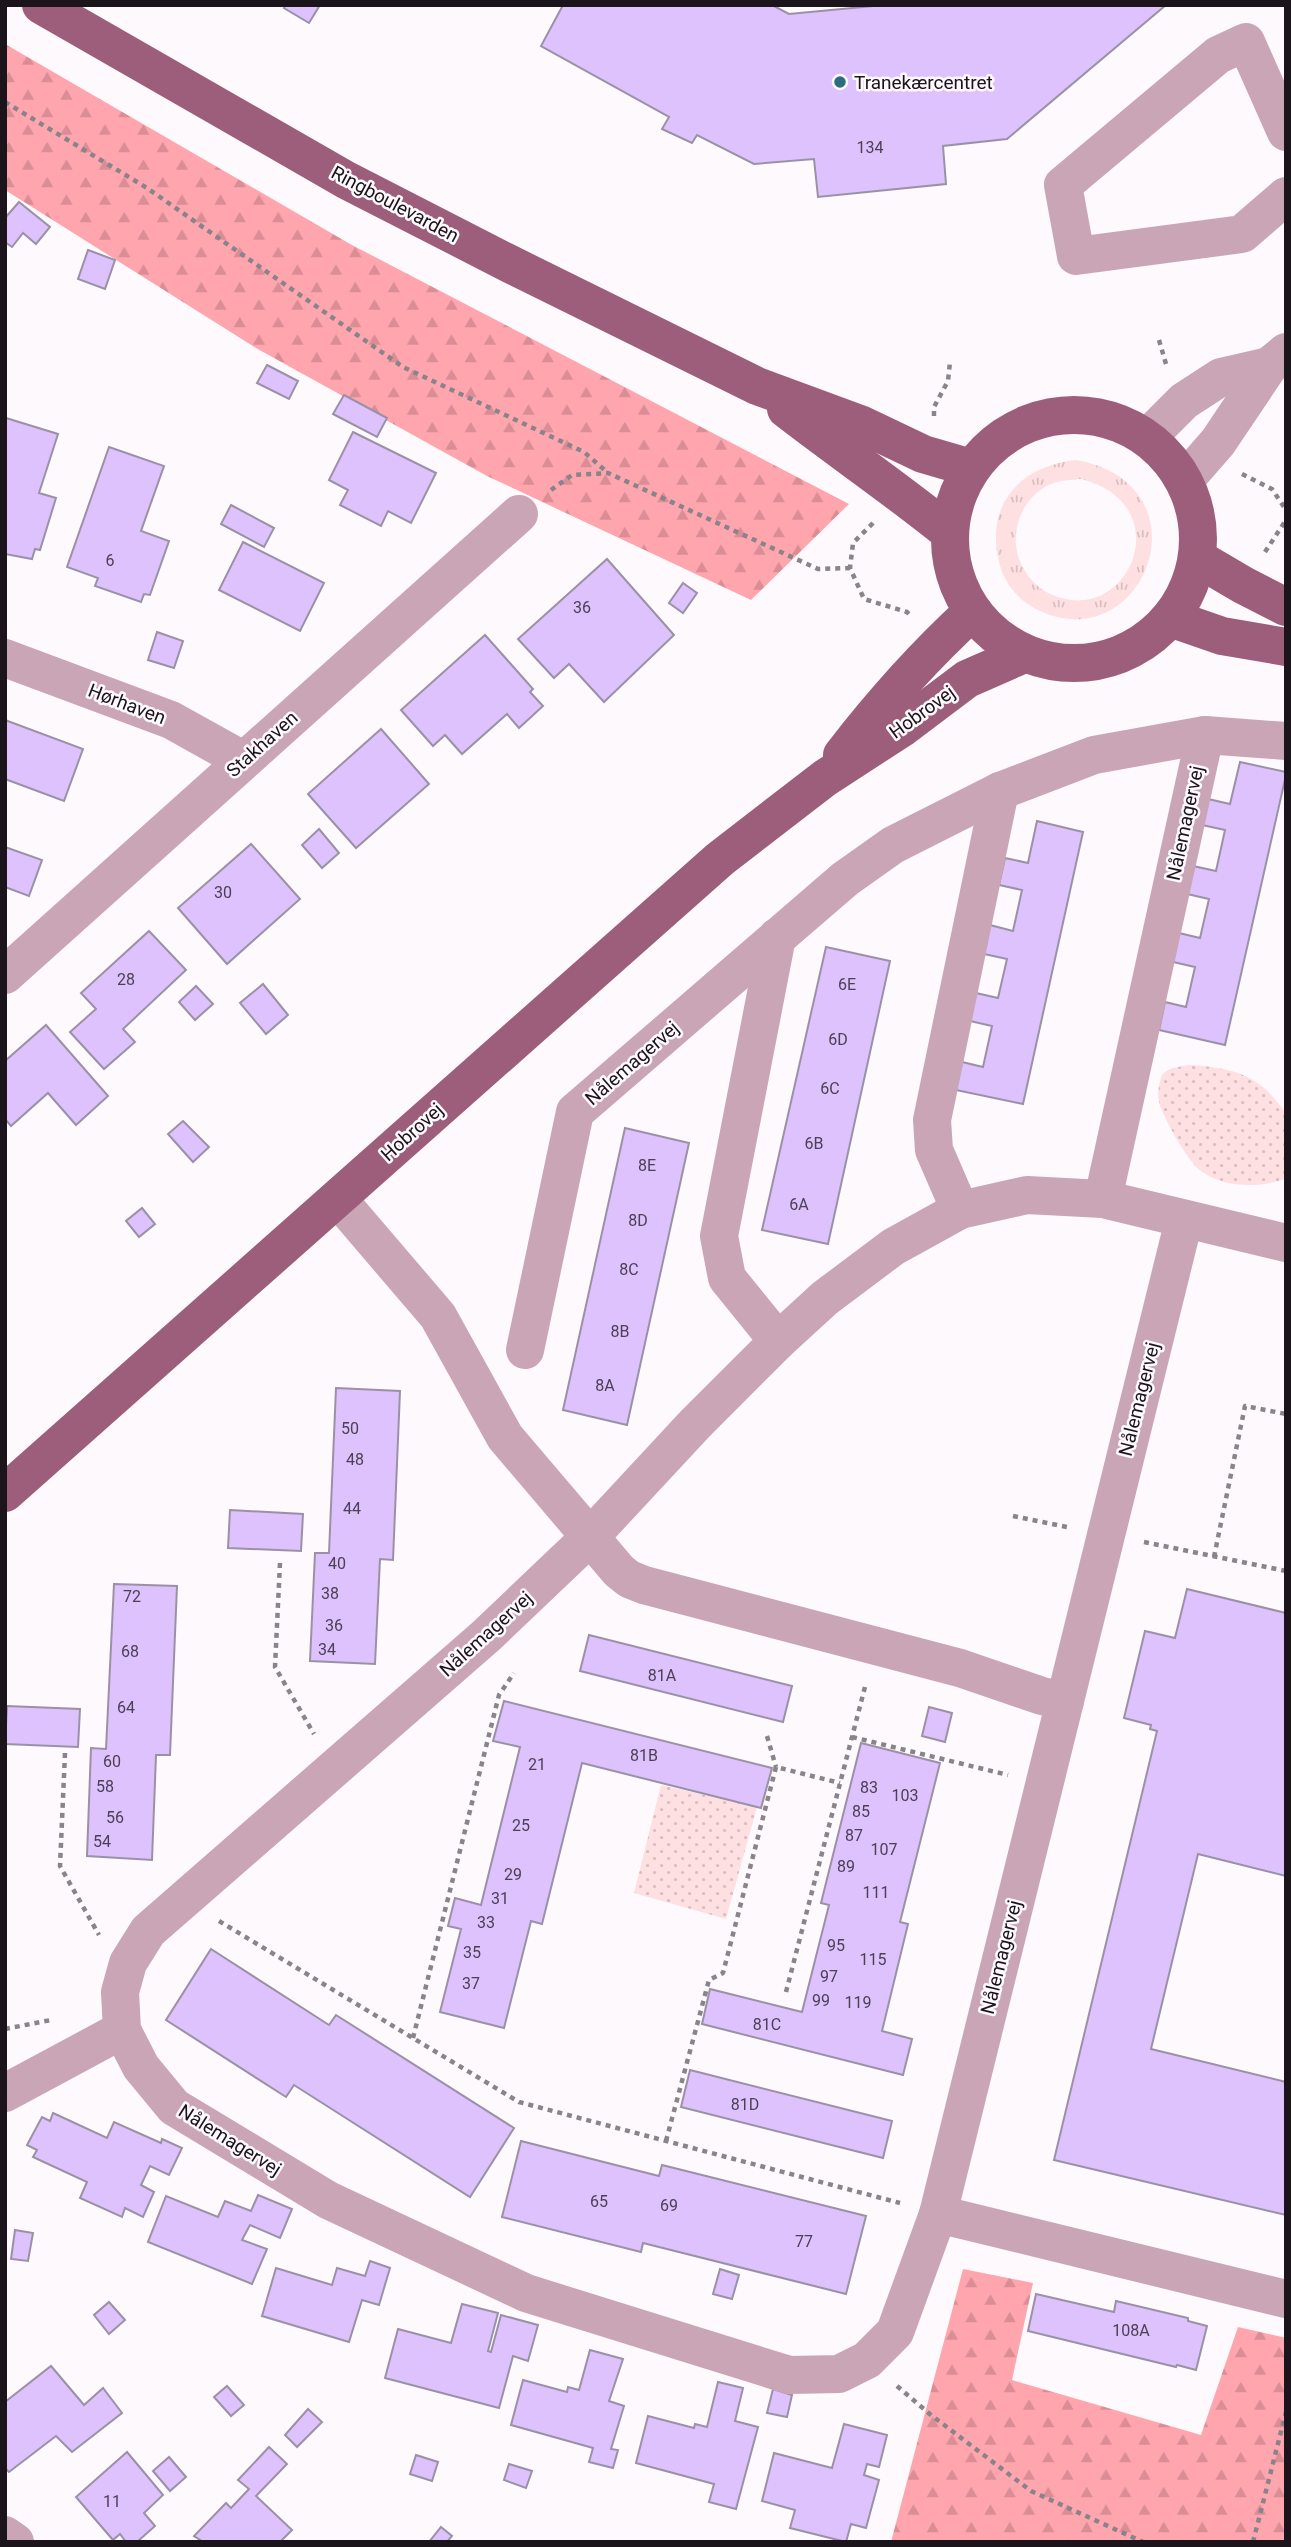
<svg xmlns="http://www.w3.org/2000/svg" width="1291" height="2547" viewBox="0 0 1291 2547" font-family="Roboto,sans-serif">
  <style>
    .grass { fill: url(#grass-tufts); fill-rule: evenodd }
    .forest { fill: url(#forest-firs) }
    .park { fill: url(#park-dots) }
    .building { fill: #dec2fd; stroke: #9b91a6; stroke-width: 2 }
    .lines { fill: none; stroke-linecap: round; stroke-linejoin: round }
    .path { stroke: #898489; stroke-width: 4.5; stroke-dasharray: 5 5; stroke-linecap: butt }
    .minor { stroke: #caa5b5; stroke-width: 38 }
    .major { stroke: #9d5e7c; stroke-width: 38 }
    .poi-dot { fill: #296d7e; stroke: #fdf9fd; stroke-width: 2.5 }
    .labels { text-anchor: middle; dominant-baseline: central; stroke-width: 5; stroke-linejoin: round; paint-order: stroke }
    .number-label { font-size: 16px; fill: #4c4054 }
    .poi-label { font-size: 19px; fill: #1b151b; stroke: #fdf9fd; text-anchor: start }
    .street-label { font-size: 19px; fill: #1b151b; stroke: #fdf9fd }
  </style>
  <defs>
    <pattern id="grass-tufts" width="24" height="20" patternUnits="userSpaceOnUse" patternTransform="scale(1.75)"><rect width="24" height="20" fill="#fedfe2"/><path d="M3 7l-1-3M5 7V3M7 7l1-3M15 17l-1-3M17 17v-4M19 17l1-3" fill="none" stroke="#d9bec1"/></pattern>
    <pattern id="forest-firs" width="22" height="20" patternUnits="userSpaceOnUse" patternTransform="scale(1.75)"><rect width="22" height="20" fill="#ffa5ae"/><path d="M5 1l3.5 6h-7zM16 11l3.5 6h-7z" fill="#da8d95"/></pattern>
    <pattern id="park-dots" width="8" height="8" patternUnits="userSpaceOnUse" patternTransform="scale(1.75)"><rect width="8" height="8" fill="#fedfe2"/><path d="M2 2h.1M6 6h.1" fill="none" stroke="#d9bec1" stroke-width="1.8" stroke-linecap="round"/></pattern>
  </defs>
  <rect width="100%" height="100%" fill="#fdf9fd"/>
  <path class="grass" d="M1076,460C1212,485 1144,661 1038,610C1019,601 1004,583 999,562C985,504 1020,466 1076,460ZM1081,479C1178,503 1132,622 1058,597C1043,592 1033,584 1025,571C1007,544 1016,504 1045,487C1056,480 1069,480 1081,479Z"/>
  <g class="forest">
    <polygon points="5,44 350,244 849,504 751,600 487,476 256,348 5,190"/>
    <polygon points="963,2269 1033,2283 1012,2380 1201,2435 1238,2327 1286,2338 1286,2542 891,2542"/>
  </g>
  <g class="park">
    <path d="M1188,1065C1214,1066 1244,1070 1264,1088C1271,1094 1277,1102 1283,1109L1286,1114L1285,1179C1260,1188 1224,1188 1201,1171C1188,1162 1162,1116 1159,1101C1157,1094 1159,1080 1163,1074C1169,1067 1180,1067 1188,1065Z"/>
    <polygon points="661,1785 757,1807 726,1919 634,1893"/>
  </g>
  <g class="building">
    <polygon points="285,5 320,5 309,23 284,8"/>
    <polygon points="563,5 772,5 789,14 884,5 1166,5 1007,139 943,146 946,184 818,197 814,159 754,164 697,135 692,143 662,129 669,117 541,46"/>
    <polygon points="19,202 50,227 36,244 23,233 12,247 5,242 5,218"/>
    <polygon points="88,250 115,260 105,289 78,279"/>
    <polygon points="267,365 298,381 289,399 257,383"/>
    <polygon points="344,395 387,418 377,437 333,414"/>
    <polygon points="6,418 58,434 39,493 56,498 40,550 35,549 32,559 5,554"/>
    <polygon points="353,432 436,473 411,523 388,511 381,526 340,505 348,490 329,480"/>
    <polygon points="109,447 164,466 141,531 169,541 150,595 144,594 141,602 95,586 98,578 67,567"/>
    <polygon points="231,505 274,528 264,547 221,524"/>
    <polygon points="243,542 324,583 300,631 219,590"/>
    <polygon points="607,559 674,635 604,702 569,664 554,678 518,639"/>
    <polygon points="683,583 697,593 683,613 669,603"/>
    <polygon points="157,632 183,641 174,668 148,660"/>
    <polygon points="485,635 533,689 530,692 543,706 519,728 507,714 462,754 445,735 433,746 401,710"/>
    <polygon points="5,720 83,749 64,801 5,779"/>
    <polygon points="381,729 429,784 356,848 308,794"/>
    <polygon points="1240,762 1286,772 1286,775 1225,1045 1159,1030 1165,1002 1186,1007 1195,967 1173,962 1179,933 1200,938 1209,899 1187,894 1193,866 1216,871 1225,830 1202,825 1208,799 1230,804"/>
    <polygon points="1037,821 1083,832 1023,1104 956,1090 962,1062 983,1067 992,1026 970,1021 976,993 998,998 1007,959 984,954 990,925 1013,931 1022,890 999,885 1005,858 1028,863"/>
    <polygon points="319,829 339,853 322,868 302,845"/>
    <polygon points="251,844 300,899 227,964 178,908"/>
    <polygon points="5,847 42,860 29,896 5,887"/>
    <polygon points="149,931 186,970 123,1029 135,1042 104,1069 70,1032 96,1009 81,993"/>
    <polygon points="826,947 890,961 828,1244 762,1230"/>
    <polygon points="263,984 288,1015 266,1034 240,1003"/>
    <polygon points="196,986 213,1004 195,1020 179,1002"/>
    <polygon points="46,1025 108,1096 76,1125 48,1093 11,1126 5,1119 5,1061"/>
    <polygon points="183,1121 209,1147 193,1162 168,1134"/>
    <polygon points="625,1128 689,1143 627,1425 563,1410"/>
    <polygon points="142,1208 155,1224 139,1237 126,1221"/>
    <polygon points="336,1388 400,1391 393,1560 380,1559 375,1664 310,1661 315,1553 329,1553"/>
    <polygon points="230,1510 303,1514 301,1551 228,1548"/>
    <polygon points="114,1584 177,1586 170,1755 156,1755 152,1860 87,1856 91,1748 106,1749"/>
    <polygon points="1187,1589 1286,1613 1286,1876 1198,1854 1151,2049 1286,2082 1286,2215 1054,2160 1157,1731 1150,1729 1151,1725 1124,1718 1145,1631 1175,1638"/>
    <polygon points="589,1635 792,1686 783,1722 580,1671"/>
    <polygon points="504,1701 772,1768 761,1808 582,1763 542,1924 531,1921 504,2028 440,2012 461,1929 448,1926 455,1898 481,1905 520,1747 493,1741"/>
    <polygon points="7,1706 80,1709 78,1747 5,1744"/>
    <polygon points="929,1707 952,1713 945,1742 922,1736"/>
    <polygon points="861,1743 940,1763 900,1922 908,1924 882,2031 912,2039 903,2075 702,2024 710,1989 802,2012 829,1905 821,1903"/>
    <polygon points="211,1949 329,2025 336,2015 514,2128 470,2197 294,2085 286,2097 166,2020"/>
    <polygon points="690,2070 892,2121 883,2158 681,2107"/>
    <polygon points="53,2113 107,2138 114,2122 161,2143 162,2139 182,2148 169,2175 150,2166 141,2185 154,2192 143,2217 125,2208 122,2217 80,2198 87,2182 33,2157 37,2150 27,2145 42,2117 50,2121"/>
    <polygon points="521,2141 659,2176 662,2165 866,2216 846,2294 643,2243 641,2252 502,2217"/>
    <polygon points="258,2195 292,2209 280,2238 250,2225 242,2240 267,2249 252,2284 148,2242 166,2196 218,2217 225,2201 251,2211"/>
    <polygon points="15,2230 33,2233 28,2261 11,2259"/>
    <polygon points="370,2261 390,2268 379,2305 362,2300 349,2342 262,2316 276,2268 332,2285 337,2268 365,2276"/>
    <polygon points="720,2269 739,2275 732,2299 713,2294"/>
    <polygon points="1036,2294 1114,2312 1116,2301 1188,2318 1188,2321 1207,2326 1196,2370 1177,2365 1176,2367 1028,2331"/>
    <polygon points="109,2302 125,2320 109,2334 94,2315"/>
    <polygon points="462,2304 498,2313 488,2351 491,2352 501,2315 538,2325 528,2361 513,2356 499,2408 385,2378 398,2329 451,2343"/>
    <polygon points="590,2350 623,2359 609,2401 624,2406 611,2449 618,2450 613,2468 589,2462 593,2448 511,2425 523,2380 567,2392 568,2387 579,2390"/>
    <polygon points="51,2366 84,2405 103,2388 122,2413 72,2452 56,2436 9,2472 5,2468 5,2402"/>
    <polygon points="718,2382 743,2388 735,2421 758,2427 736,2509 709,2502 714,2484 636,2463 648,2416 694,2428 695,2424 707,2427"/>
    <polygon points="227,2386 244,2405 231,2416 214,2397"/>
    <polygon points="773,2389 792,2395 787,2417 767,2413"/>
    <polygon points="308,2409 322,2422 297,2447 285,2435"/>
    <polygon points="844,2424 887,2435 879,2467 867,2464 864,2475 879,2480 866,2528 851,2524 846,2542 790,2528 795,2510 762,2501 774,2453 832,2468"/>
    <polygon points="269,2447 287,2464 256,2496 292,2530 280,2542 198,2542 200,2540 194,2536 226,2503 231,2508 249,2489 238,2480"/>
    <polygon points="127,2452 163,2495 144,2513 155,2526 137,2542 126,2542 120,2534 113,2540 76,2497"/>
    <polygon points="416,2455 438,2462 432,2481 410,2474"/>
    <polygon points="169,2457 186,2477 170,2491 153,2471"/>
    <polygon points="509,2464 532,2471 526,2488 504,2480"/>
    <polygon points="441,2527 452,2536 447,2542 429,2542"/>
  </g>
  <g class="lines">
    <g class="path">
      <polyline points="5,102 147,188 403,367 584,452 608,473"/>
      <polyline points="1159,340 1166,364"/>
      <polyline points="934,416 934,407 948,381 950,362"/>
      <polyline points="1242,474 1272,489 1286,510"/>
      <polyline points="551,490 572,475 608,473 818,569 850,568"/>
      <polyline points="873,523 853,543 850,568 864,599 907,612 911,616"/>
      <polyline points="1265,552 1286,520"/>
      <polyline points="1013,1516 1067,1527"/>
      <polyline points="1144,1542 1286,1571"/>
      <polyline points="1214,1557 1245,1406 1286,1414"/>
      <polyline points="280,1563 275,1667 314,1734"/>
      <polyline points="767,1736 776,1767"/>
      <polyline points="852,1737 1008,1775"/>
      <polyline points="65,1753 60,1866 99,1935"/>
      <polyline points="219,1921 519,2102 900,2203"/>
      <polyline points="786,1992 866,1683"/>
      <polyline points="5,2029 51,2020"/>
      <polyline points="413,2038 499,1695 514,1673"/>
      <polyline points="666,2141 709,1980 723,1973 776,1767 840,1783"/>
      <polyline points="897,2386 931,2415 1031,2491 1143,2542"/>
      <polyline points="1253,2542 1286,2412"/>
    </g>
    <g class="minor">
      <polyline points="1286,132 1246,42 1218,55 1063,185 1076,256 1242,234 1286,196"/>
      <polyline points="1147,438 1184,401 1221,377 1269,366"/>
      <polyline points="1184,481 1218,442 1269,366 1286,352"/>
      <polyline points="5,658 171,720 243,760"/>
      <polyline points="777,937 719,1236 727,1278 778,1341"/>
      <polyline points="5,975 519,514"/>
      <polyline points="338,1199 438,1316 505,1437 619,1571 629,1579 644,1585 960,1668 1042,1696 1065,1701"/>
      <polyline points="1103,1199 1205,735"/>
      <polyline points="960,1210 934,1150 932,1120 1000,791"/>
      <polyline points="1184,1220 938,2214 895,2332 867,2360 839,2374 789,2375 526,2293 328,2200 174,2107 141,2067 122,2030 120,1992 128,1963 148,1931 486,1636 590,1537 695,1424 778,1341 825,1298 893,1247 960,1210 1027,1195 1103,1199 1286,1243"/>
      <polyline points="525,1350 575,1112 845,879 893,845 1000,791 1094,755 1205,735 1286,741"/>
      <polyline points="5,2093 122,2030"/>
      <polyline points="938,2214 1286,2299"/>
      <polyline points="5,2535 15,2542"/>
    </g>
    <g class="major">
      <polyline points="41,5 346,180 510,264 757,386 860,424 923,454 971,468"/>
      <path d="M786,409C840,451 896,489 949,532"/>
      <circle cx="1074" cy="539" r="124"/>
      <polyline points="1197,558 1243,585 1286,607"/>
      <polyline points="1170,618 1222,636 1286,647"/>
      <path d="M842,755C882,703 924,656 972,612"/>
      <polyline points="5,1493 720,859 825,778 902,728 967,679 1024,654"/>
    </g>
  </g>
  <circle class="poi-dot" cx="840" cy="82" r="7"/>
  <g class="labels">
    <g class="number-label">
      <text x="870" y="147">134</text>
      <text x="110" y="560">6</text>
      <text x="582" y="607">36</text>
      <text x="223" y="892">30</text>
      <text x="126" y="979">28</text>
      <text x="847" y="984">6E</text>
      <text x="838" y="1039">6D</text>
      <text x="830" y="1088">6C</text>
      <text x="814" y="1143">6B</text>
      <text x="647" y="1165">8E</text>
      <text x="799" y="1204">6A</text>
      <text x="638" y="1220">8D</text>
      <text x="629" y="1269">8C</text>
      <text x="620" y="1331">8B</text>
      <text x="605" y="1385">8A</text>
      <text x="350" y="1428">50</text>
      <text x="355" y="1459">48</text>
      <text x="352" y="1508">44</text>
      <text x="337" y="1563">40</text>
      <text x="330" y="1593">38</text>
      <text x="132" y="1596">72</text>
      <text x="334" y="1625">36</text>
      <text x="327" y="1649">34</text>
      <text x="130" y="1651">68</text>
      <text x="662" y="1675">81A</text>
      <text x="126" y="1707">64</text>
      <text x="644" y="1755">81B</text>
      <text x="112" y="1761">60</text>
      <text x="537" y="1764">21</text>
      <text x="105" y="1786">58</text>
      <text x="869" y="1787">83</text>
      <text x="905" y="1795">103</text>
      <text x="861" y="1811">85</text>
      <text x="115" y="1817">56</text>
      <text x="521" y="1825">25</text>
      <text x="854" y="1835">87</text>
      <text x="102" y="1841">54</text>
      <text x="884" y="1849">107</text>
      <text x="846" y="1866">89</text>
      <text x="513" y="1874">29</text>
      <text x="876" y="1892">111</text>
      <text x="500" y="1898">31</text>
      <text x="486" y="1922">33</text>
      <text x="836" y="1945">95</text>
      <text x="472" y="1952">35</text>
      <text x="873" y="1959">115</text>
      <text x="829" y="1976">97</text>
      <text x="471" y="1983">37</text>
      <text x="821" y="2000">99</text>
      <text x="858" y="2002">119</text>
      <text x="767" y="2024">81C</text>
      <text x="745" y="2104">81D</text>
      <text x="599" y="2201">65</text>
      <text x="669" y="2205">69</text>
      <text x="804" y="2241">77</text>
      <text x="1131" y="2330">108A</text>
      <text x="112" y="2501">11</text>
    </g>
    <g class="poi-label">
      <text x="854" y="82">Tranekærcentret</text>
    </g>
    <g class="street-label">
      <text transform="translate(395 204) rotate(28)">Ringboulevarden</text>
      <text transform="translate(127 704) rotate(21)">Hørhaven</text>
      <text transform="translate(922 712) rotate(-36)">Hobrovej</text>
      <text transform="translate(262 744) rotate(-42)">Stakhaven</text>
      <text transform="translate(1185 823) rotate(-78)">Nålemagervej</text>
      <text transform="translate(632 1063) rotate(-41)">Nålemagervej</text>
      <text transform="translate(412 1132) rotate(-42)">Hobrovej</text>
      <text transform="translate(1139 1399) rotate(-76)">Nålemagervej</text>
      <text transform="translate(486 1634) rotate(-42)">Nålemagervej</text>
      <text transform="translate(1001 1957) rotate(-76)">Nålemagervej</text>
      <text transform="translate(230 2140) rotate(32)">Nålemagervej</text>
    </g>
  </g>
  <rect width="1291" height="2547" fill="none" stroke="#1b151b" stroke-width="14"/>
</svg>
